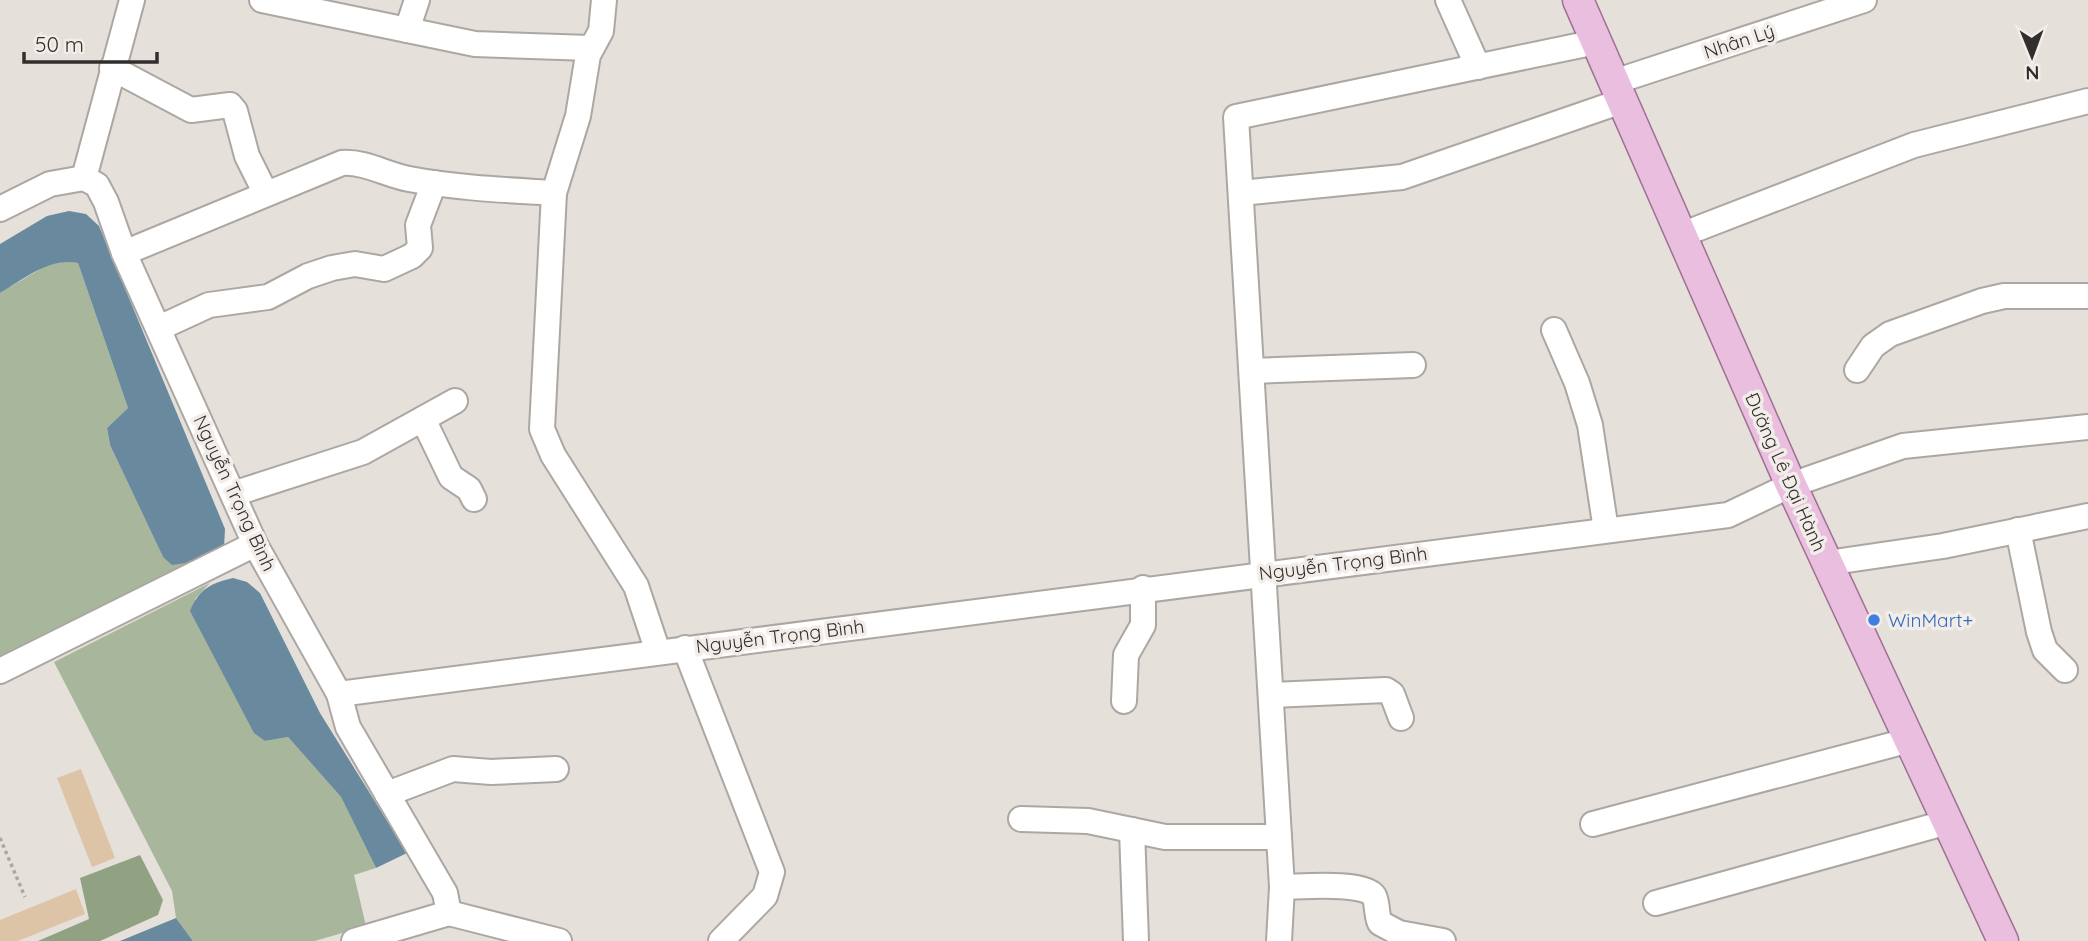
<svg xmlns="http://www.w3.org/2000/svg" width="2088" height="941" viewBox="0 0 2088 941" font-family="Quicksand,sans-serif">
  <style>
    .green { fill: #a8b79c }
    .forest { fill: #91a283 }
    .water { fill: #698a9e }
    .building { fill: #ddc4a7 }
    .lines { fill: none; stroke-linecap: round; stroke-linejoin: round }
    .minor-casing { stroke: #aca7a2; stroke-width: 28 }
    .major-casing { stroke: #a07093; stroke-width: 33 }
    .path { stroke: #aba7a2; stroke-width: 3.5; stroke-dasharray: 3.5 3.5; stroke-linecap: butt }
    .minor { stroke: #fff; stroke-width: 24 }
    .major { stroke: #e9bedf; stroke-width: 30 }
    .shop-dot { fill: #3f7fe0; stroke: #f2ede8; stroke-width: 2.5 }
    .labels { text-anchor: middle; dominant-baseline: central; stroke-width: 7; stroke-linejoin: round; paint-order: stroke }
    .street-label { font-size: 19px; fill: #312f2d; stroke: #f2ede8 }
    .shop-label { font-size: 19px; fill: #366cbe; stroke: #f2ede8; text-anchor: start }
  </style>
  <rect width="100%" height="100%" fill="#e5e0da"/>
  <g class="green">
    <polygon points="67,261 78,263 128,408 107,428 110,445 163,557 202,561 0,658 0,293 47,265"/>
    <polygon points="210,583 195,599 265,741 288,737 341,797 376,868 354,875 366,926 315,941 193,941 176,918 172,891 54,662"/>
  </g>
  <polygon class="forest" points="140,855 163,900 158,915 100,941 38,941 89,919 80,878"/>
  <g class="water">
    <path d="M69,211L86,214L99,226L225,529L224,547L202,561L172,565L163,557L110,445L107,428L128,408L78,263C50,257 24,279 0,293V244L47,216Z"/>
    <path d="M233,578L247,582L260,593L320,713L407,853L376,868L341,797L288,737L265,741L254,733L190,611C199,589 211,583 233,578Z"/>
    <polygon points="176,918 193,941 120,941"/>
  </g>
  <g class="building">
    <polygon points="81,769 115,858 92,867 57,778"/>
    <polygon points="76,889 85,914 18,941 0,941 0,920"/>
  </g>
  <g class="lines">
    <g class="minor-casing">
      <g id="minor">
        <polyline points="262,0 475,44 590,48"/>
        <polyline points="604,0 601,31 588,55 578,116 554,193 542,429 553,455 636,586 658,652"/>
        <polyline points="1448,0 1478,67"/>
        <polyline points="407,30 417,0"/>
        <polyline points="112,68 191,110 230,105 235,111 247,156 265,192"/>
        <polyline points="1614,82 1864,0"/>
        <polyline points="84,178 97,185 106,202 124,253 255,544 339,694 1728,515 1791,485 1903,446 2088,427"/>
        <polyline points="84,178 132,0"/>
        <polyline points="1241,193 1402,177 1622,101"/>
        <polyline points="0,209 50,184 84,178"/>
        <polyline points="1681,235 1914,145 2088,101"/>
        <path d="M124,253L342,163C364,161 387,175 409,179C457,188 506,190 554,193"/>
        <polyline points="159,328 209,305 268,297 308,276 332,268 355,264 384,269 412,256 420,248 418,225 434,183"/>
        <polyline points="1554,330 1577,383 1590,425 1606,530"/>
        <polyline points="1857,370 1873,346 1890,334 1982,301 2004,296 2088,296"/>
        <polyline points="1252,371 1413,365"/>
        <polyline points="423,419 451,477 469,489 474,499"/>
        <polyline points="233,494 363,452 455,401"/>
        <polyline points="2018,530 2039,632 2045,650 2065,670"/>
        <polyline points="1827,563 1943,546 2088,516"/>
        <polyline points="685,648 772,872 765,896 721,941"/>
        <polyline points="0,671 255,544"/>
        <polyline points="339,694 348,727 445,893 449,913"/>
        <polyline points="1272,695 1386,690 1392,694 1401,718"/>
        <polyline points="1124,701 1126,655 1143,625 1143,588"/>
        <polyline points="387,794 453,769 491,772 556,769"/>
        <polyline points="1021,819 1088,821 1165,837 1279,837"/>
        <polyline points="1593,824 1910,740"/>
        <polyline points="1132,830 1136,941"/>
        <path d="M1282,887C1299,887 1365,881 1374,896C1378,904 1376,915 1380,923L1399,933L1443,941"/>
        <polyline points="1656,903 1948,822"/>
        <polyline points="354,941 449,913 559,941"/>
        <polyline points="1279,941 1282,887 1279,837 1236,117 1596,42"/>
      </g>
    </g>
    <g class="major-casing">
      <polyline id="major" points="1578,0 1791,485 2003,941"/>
    </g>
    <polyline class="path" points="0,838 25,897"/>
    <use href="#minor" class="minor"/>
    <use href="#major" class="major"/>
  </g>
  <circle class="shop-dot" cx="1874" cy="620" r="7"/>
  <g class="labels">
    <g class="street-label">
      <text transform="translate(1739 41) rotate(-18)">Nhân Lý</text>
      <text transform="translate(1786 472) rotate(66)">Đường Lê Đại Hành</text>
      <text transform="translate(235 493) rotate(65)">Nguyễn Trọng Bình</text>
      <text transform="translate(1343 563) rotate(-7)">Nguyễn Trọng Bình</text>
      <text transform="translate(780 636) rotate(-7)">Nguyễn Trọng Bình</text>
    </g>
    <g class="shop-label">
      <text x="1888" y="620">WinMart+</text>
    </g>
  </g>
  <g transform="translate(2032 56) rotate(179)" stroke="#f2ede8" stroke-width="5" paint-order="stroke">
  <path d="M0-5L12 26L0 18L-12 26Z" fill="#312f2d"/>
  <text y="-10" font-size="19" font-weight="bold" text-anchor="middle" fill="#312f2d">N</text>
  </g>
  <path d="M24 52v10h133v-10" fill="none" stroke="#312f2d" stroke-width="3.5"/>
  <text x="35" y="52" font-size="21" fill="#312f2d" stroke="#f2ede8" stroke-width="5" paint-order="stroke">50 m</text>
</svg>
